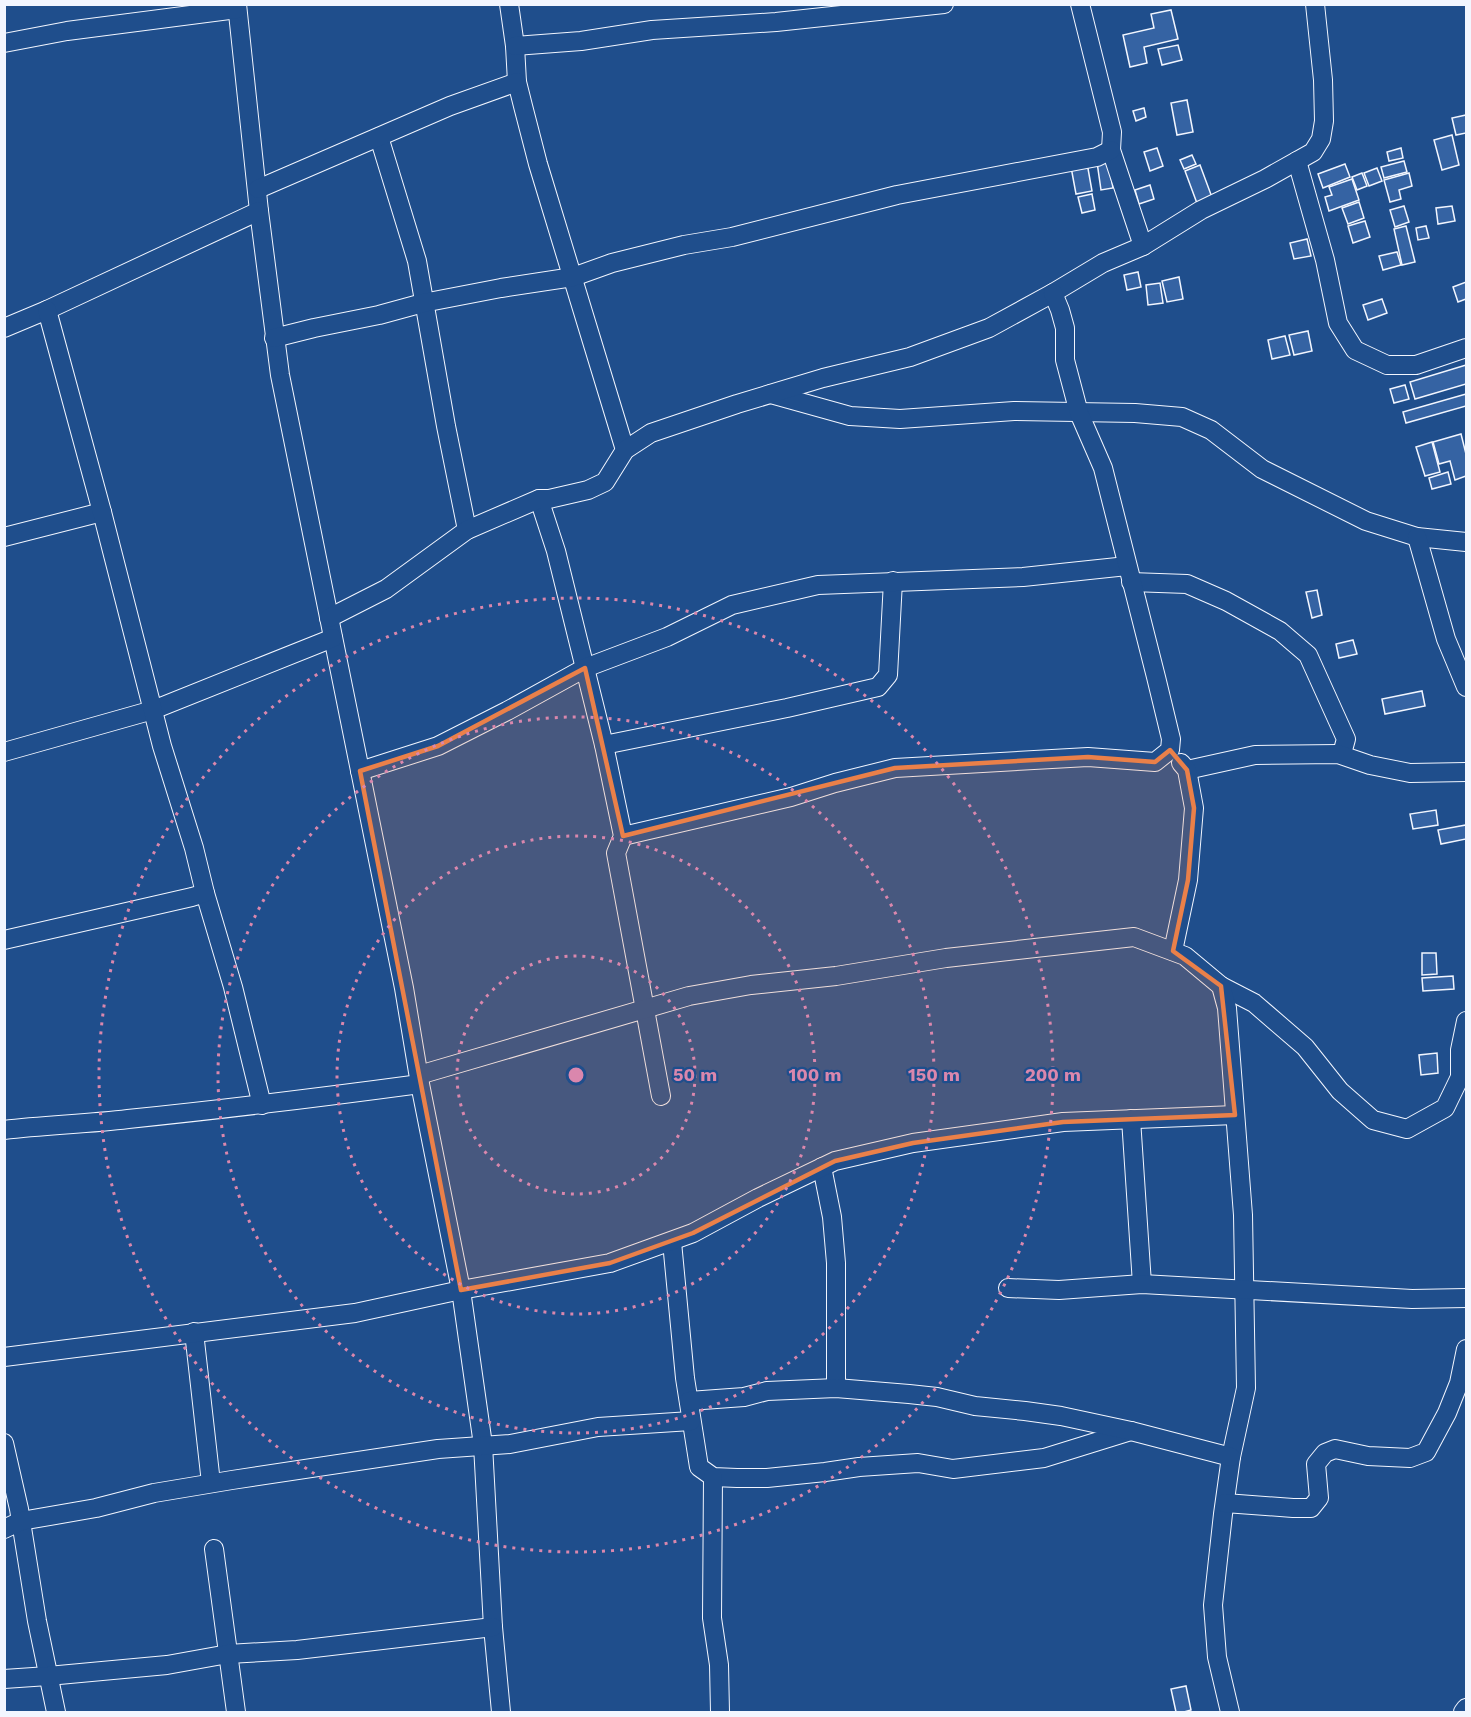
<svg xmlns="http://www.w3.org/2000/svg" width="1471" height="1717" viewBox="0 0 1471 1717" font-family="'Work Sans',sans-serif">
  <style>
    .building { fill: #3563a3; stroke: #f2f6ff; stroke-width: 1.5 }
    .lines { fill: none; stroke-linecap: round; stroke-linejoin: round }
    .minor-casing { stroke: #f2f6ff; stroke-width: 20 }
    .minor { stroke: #1f4e8c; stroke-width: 18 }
    .marked { fill: #ea8049; fill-opacity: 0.2; stroke: #ea8049; stroke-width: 4.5; stroke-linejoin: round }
    .ring { fill: none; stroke: #da87ad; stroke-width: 3; stroke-dasharray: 3 6 }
    .centre { fill: #da87ad; stroke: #1f4e8c; stroke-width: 3 }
    .ring-label { font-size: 18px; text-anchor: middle; font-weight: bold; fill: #da87ad; stroke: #1f4e8c; stroke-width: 4.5; stroke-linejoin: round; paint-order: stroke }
  </style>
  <rect width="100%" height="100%" fill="#1f4e8c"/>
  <g class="building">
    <polygon points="1171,10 1178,39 1144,47 1147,63 1130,67 1123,35 1154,28 1151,14"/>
    <polygon points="1178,45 1182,60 1162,65 1158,49"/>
    <polygon points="1187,100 1193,132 1177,135 1171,103"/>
    <polygon points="1144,108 1146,117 1136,121 1133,111"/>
    <polygon points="1466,115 1466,133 1456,135 1452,118"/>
    <polygon points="1452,135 1459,165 1442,170 1434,140"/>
    <polygon points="1157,148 1163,166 1150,171 1144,152"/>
    <polygon points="1401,148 1403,158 1389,161 1387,152"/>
    <polygon points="1192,155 1196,164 1184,169 1180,160"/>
    <polygon points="1108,160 1113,188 1101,190 1097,162"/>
    <polygon points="1404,161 1407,172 1384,178 1381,167"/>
    <polygon points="1087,163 1092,191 1076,194 1071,167"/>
    <polygon points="1345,164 1350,177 1323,188 1318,174"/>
    <polygon points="1200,165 1213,200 1198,206 1185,171"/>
    <polygon points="1377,168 1382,181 1369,186 1364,173"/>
    <polygon points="1362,173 1367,186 1357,190 1352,177"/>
    <polygon points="1409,173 1412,186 1399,190 1401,199 1390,202 1384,180"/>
    <polygon points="1352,179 1359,200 1329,211 1325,197 1332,195 1329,187"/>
    <polygon points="1150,185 1154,199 1139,204 1135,190"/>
    <polygon points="1092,194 1095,210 1082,213 1078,197"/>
    <polygon points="1359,202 1364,218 1348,224 1342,208"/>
    <polygon points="1404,206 1409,222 1395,227 1390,210"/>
    <polygon points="1452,206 1455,221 1438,224 1436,208"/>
    <polygon points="1365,221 1370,237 1353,243 1348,226"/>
    <polygon points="1406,226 1415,262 1402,265 1394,229"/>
    <polygon points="1426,226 1429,238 1418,240 1416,228"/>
    <polygon points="1307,239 1311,256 1294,259 1290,243"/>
    <polygon points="1397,252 1401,265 1383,270 1379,256"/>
    <polygon points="1138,272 1141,287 1127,290 1124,275"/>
    <polygon points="1179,277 1183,299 1167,302 1162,281"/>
    <polygon points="1466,282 1466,299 1458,302 1453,287"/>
    <polygon points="1160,283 1163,303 1148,305 1146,285"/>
    <polygon points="1382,299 1387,313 1368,320 1363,305"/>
    <polygon points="1308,331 1312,351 1294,355 1289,335"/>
    <polygon points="1285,336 1290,355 1272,359 1268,340"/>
    <polygon points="1466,365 1466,384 1415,399 1410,382"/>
    <polygon points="1405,385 1409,399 1394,403 1390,389"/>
    <polygon points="1466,394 1466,406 1406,423 1403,412"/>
    <polygon points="1461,434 1466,454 1466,476 1455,480 1450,461 1439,464 1433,442"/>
    <polygon points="1432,442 1440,472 1425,476 1416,447"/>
    <polygon points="1448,472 1451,484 1432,489 1429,478"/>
    <polygon points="1317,590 1322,615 1312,618 1306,592"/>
    <polygon points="1353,640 1357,654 1339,658 1336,644"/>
    <polygon points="1422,691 1425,706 1385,714 1382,699"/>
    <polygon points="1436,810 1438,825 1413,829 1410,814"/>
    <polygon points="1466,825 1466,839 1441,844 1438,830"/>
    <polygon points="1422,953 1436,953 1437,974 1422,975"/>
    <polygon points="1453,976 1454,989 1423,991 1422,978"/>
    <polygon points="1437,1053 1438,1073 1421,1075 1419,1055"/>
    <polygon points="1186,1686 1191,1710 1184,1712 1176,1712 1171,1689"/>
  </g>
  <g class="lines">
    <g class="minor-casing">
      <g id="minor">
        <polyline points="237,4 259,211 280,375 404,988 420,1084 461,1290 483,1445 493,1627 501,1712"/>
        <polyline points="509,4 515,46 517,82 523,106 538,164 625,450"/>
        <polyline points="1080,4 1112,132 1111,150 1143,246"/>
        <polyline points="4,43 67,31 237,9"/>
        <polyline points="515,46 581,41 652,30 776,22 944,4"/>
        <polyline points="379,137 417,261 446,426 467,530"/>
        <polyline points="1297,161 1325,260 1338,323 1355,350 1387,365 1416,365 1466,348"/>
        <polyline points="258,189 450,106 517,82"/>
        <polyline points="4,328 47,310 259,211"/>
        <polyline points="274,338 314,328 379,315 423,303 501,288 573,277 612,263 684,245 732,237 897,195 1097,157 1111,150"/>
        <polyline points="771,394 850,416 900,419 1014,411 1135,413 1182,417 1211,430 1262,469 1366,521 1417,537 1466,542"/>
        <polyline points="539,499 556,551 604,745 623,836 616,853 661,1096"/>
        <polyline points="4,537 102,512"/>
        <polyline points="1417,537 1446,639 1466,687"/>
        <polyline points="1131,582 1187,584 1226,601 1280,631 1308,655 1346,739 1343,750 1338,754"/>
        <polyline points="329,618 386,589 467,530 539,499 549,499 588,490 605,482 625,450 651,433 737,404 823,378 910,357 989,328 1053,293 1103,263 1143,246 1201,210 1265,179 1313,152 1321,139 1324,121 1323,80 1315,4"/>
        <polyline points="604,745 787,708 878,687 888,675 893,581"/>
        <polyline points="4,752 153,710 333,638"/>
        <polyline points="1187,770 1255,755 1338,754 1370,765 1410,773 1466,772"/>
        <polyline points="360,771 438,746 507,711 585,668 667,637 732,605 818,585 1023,577 1127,566"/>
        <polyline points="623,836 791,797 835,783 895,768 1088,757 1155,762 1170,750 1171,739 1156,677 1103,468 1079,413 1065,360 1065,328 1060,310 1053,293"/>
        <polyline points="205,893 233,987 262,1105"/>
        <polyline points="4,940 192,897 205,893 194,848 162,746 102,512 47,310"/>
        <polyline points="1173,951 1188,880 1194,808 1187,770 1181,763"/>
        <polyline points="1221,986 1254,1003 1305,1047 1340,1091 1373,1120 1407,1129 1445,1108 1460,1077 1460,1050 1466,1021"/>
        <polyline points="419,1075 689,996 751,985 836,976 946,958 1134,937 1185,956 1221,986 1227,1008 1243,1215 1246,1388 1231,1457 1223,1514 1213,1605 1217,1657 1230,1712"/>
        <polyline points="1131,1119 1142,1284"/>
        <path d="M4,1130C46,1125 87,1124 128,1119C226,1109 323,1097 420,1084"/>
        <polyline points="822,1167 832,1217 836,1263 836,1388"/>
        <polyline points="672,1242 685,1378 699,1467 713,1477 737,1478 767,1478 825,1472 859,1467 918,1463 953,1469 1044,1458 1131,1431"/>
        <polyline points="1008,1288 1059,1290 1142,1284 1412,1299 1466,1298"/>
        <polyline points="194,1332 211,1483"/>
        <polyline points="4,1357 355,1313 461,1290 610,1263 693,1233 758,1198 835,1161 913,1143 1063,1122 1235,1115"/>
        <polyline points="689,1401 744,1397 767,1391 836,1388 909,1394 937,1397 975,1406 1025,1411 1061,1416 1131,1431 1231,1457"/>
        <polyline points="4,1443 19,1509 37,1621 56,1712"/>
        <polyline points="713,1477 712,1618 719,1665 720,1712"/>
        <polyline points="1225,1503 1293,1508 1311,1508 1319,1498 1316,1464 1325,1453 1335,1449 1368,1456 1410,1458 1426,1452 1447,1413 1459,1383 1466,1349"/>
        <polyline points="4,1529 21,1521 96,1508 154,1493 232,1480 438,1449 510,1444 598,1427 691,1421"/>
        <polyline points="214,1549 236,1712"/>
        <polyline points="4,1679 48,1676 167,1665 228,1654 297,1650 493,1627"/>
        <polyline points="1463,1712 1466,1708"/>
      </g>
    </g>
    <use href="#minor" class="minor"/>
  </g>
  <path class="marked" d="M585,668L623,836L895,768L1088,757L1155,762L1170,750L1187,770L1194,808L1188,880L1173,951L1221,986L1235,1115L1063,1122L913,1143L835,1161L693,1233L610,1263L461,1290L360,771L438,746Z"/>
  <g class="ring">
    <circle cx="576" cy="1075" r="119"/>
    <circle cx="576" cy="1075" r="239"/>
    <circle cx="576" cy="1075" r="358"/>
    <circle cx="576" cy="1075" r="477"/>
  </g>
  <circle cx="576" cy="1075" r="9" class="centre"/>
  <g class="ring-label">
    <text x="695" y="1081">50 m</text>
    <text x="815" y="1081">100 m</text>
    <text x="934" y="1081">150 m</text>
    <text x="1053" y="1081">200 m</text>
  </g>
  <rect width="1471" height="1717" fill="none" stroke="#f2f6ff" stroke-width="12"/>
</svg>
